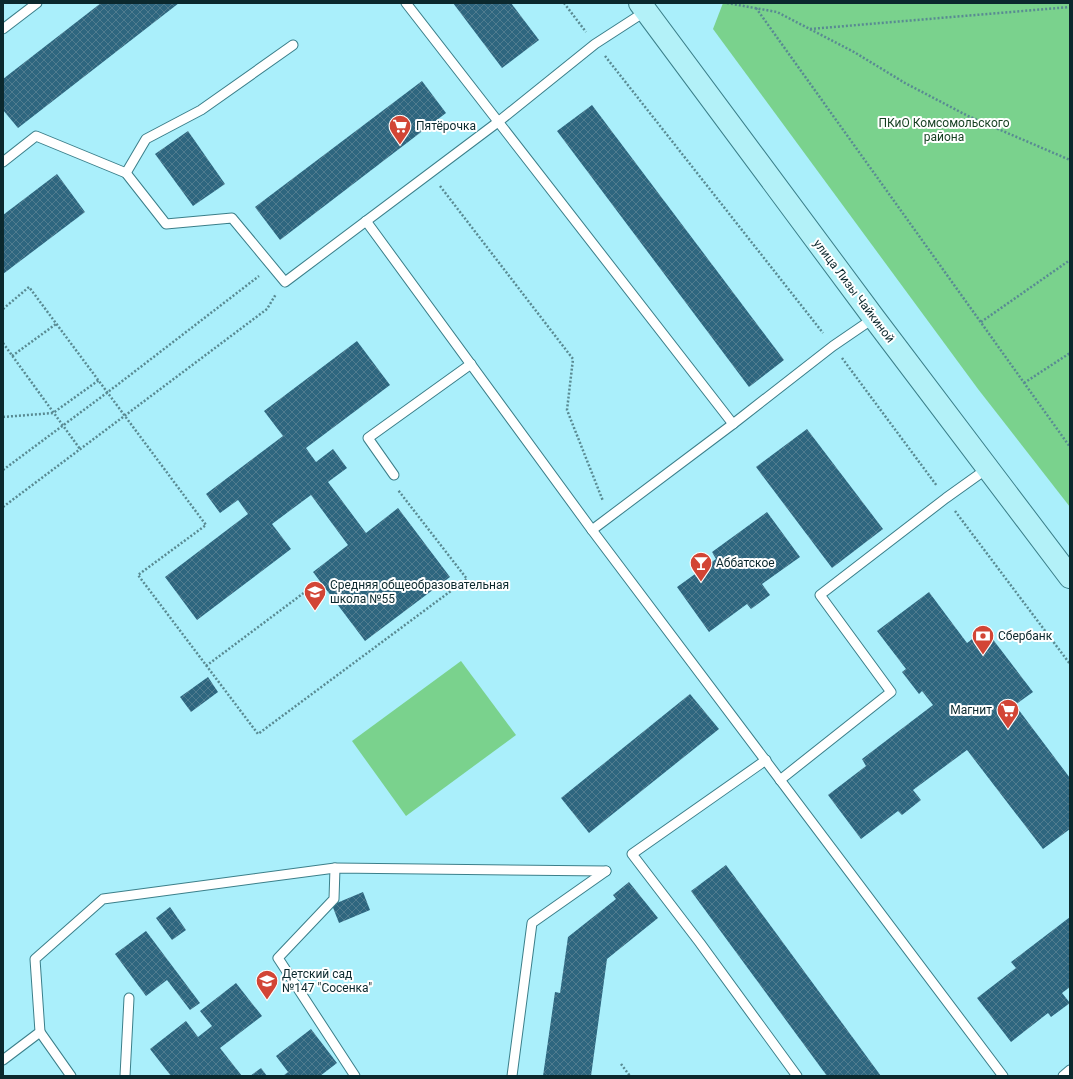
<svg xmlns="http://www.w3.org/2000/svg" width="1073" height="1079" viewBox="0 0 1073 1079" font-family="Roboto,sans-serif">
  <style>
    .park { fill: #7ad28d }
    .building { fill: url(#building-cross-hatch) }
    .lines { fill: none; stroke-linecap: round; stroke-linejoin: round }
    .lane-casing { stroke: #3b7f8a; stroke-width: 11 }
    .secondary-casing { stroke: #3b7f8a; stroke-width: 24 }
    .path { stroke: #598a92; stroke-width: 2.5; stroke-dasharray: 2 2; stroke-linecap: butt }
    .lane { stroke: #fff; stroke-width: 9 }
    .secondary { stroke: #b3f1f8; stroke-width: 22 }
    .labels { text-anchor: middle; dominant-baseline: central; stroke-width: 4; stroke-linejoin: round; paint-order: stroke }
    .park-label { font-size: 12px; fill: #153f21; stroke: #fff }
    .poi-label { font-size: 12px; fill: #0b282d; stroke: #fff; text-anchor: start }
    .street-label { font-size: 12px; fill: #0b282d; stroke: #fff }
  </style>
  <defs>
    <pattern id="building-cross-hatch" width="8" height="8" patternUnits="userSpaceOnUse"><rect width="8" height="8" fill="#2e667f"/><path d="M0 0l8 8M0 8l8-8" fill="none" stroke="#507c8f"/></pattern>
  </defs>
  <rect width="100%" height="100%" fill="#aaeffb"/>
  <g class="park">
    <polygon points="723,3 1070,3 1070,507 978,389 713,29"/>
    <polygon points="461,661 516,735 406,816 352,741"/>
  </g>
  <g class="building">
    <polygon points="101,3 179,3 18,128 3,110 3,79"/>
    <polygon points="453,3 511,3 539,40 502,68"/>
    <polygon points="422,81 446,113 280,240 255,207"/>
    <polygon points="592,105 784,360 749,387 557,131"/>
    <polygon points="188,131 225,184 193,206 155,154"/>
    <polygon points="57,174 85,212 3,274 3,215"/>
    <polygon points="357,341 390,385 306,448 316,462 333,449 347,468 328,482 366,533 398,508 450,577 365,641 313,572 348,545 311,495 272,524 291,549 197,620 165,577 248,514 238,500 220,513 206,494 283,436 264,411"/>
    <polygon points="807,429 883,529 832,568 756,467"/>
    <polygon points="767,512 800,557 762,584 770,595 751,609 747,604 709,632 677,587 716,559 712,552"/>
    <polygon points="929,592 967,643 985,629 1033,692 1015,705 1070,778 1070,829 1043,849 967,750 913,790 921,800 902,815 898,811 861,839 828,795 866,766 862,759 933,705 922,691 919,694 902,672 906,669 877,631"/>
    <polygon points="208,677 218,692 191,712 180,697"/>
    <polygon points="690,694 719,729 589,833 561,798"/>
    <polygon points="726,865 881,1076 827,1076 691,891"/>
    <polygon points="629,882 658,918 607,959 591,1076 543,1076 555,992 560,993 568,937 616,899 613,895"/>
    <polygon points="363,892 370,910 339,923 332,905"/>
    <polygon points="170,907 186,930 172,940 156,918"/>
    <polygon points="1070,917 1070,987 1062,993 1070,1003 1051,1017 1048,1013 1011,1042 977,998 1016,968 1011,962"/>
    <polygon points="146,931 200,1003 190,1010 167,980 146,996 115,954"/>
    <polygon points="236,983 262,1016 220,1048 242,1076 171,1076 150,1049 186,1021 198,1037 212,1026 200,1011"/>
    <polygon points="311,1029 337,1063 320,1076 283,1076 288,1072 276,1056"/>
    <polygon points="261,1068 267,1076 250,1076"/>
  </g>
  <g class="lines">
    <g class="lane-casing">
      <g id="lane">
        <polyline points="406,3 733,424"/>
        <polyline points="3,29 37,3"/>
        <polyline points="3,162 36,136 126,173 166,224 232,218 285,282 498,122 595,44 646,11"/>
        <polyline points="126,173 146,139 201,110 293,45"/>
        <polyline points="366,221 592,530 733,424 833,346 874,318"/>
        <polyline points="394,475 368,438 471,364"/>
        <polyline points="592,530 1003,1076"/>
        <polyline points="766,760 632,854 700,943 797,1076"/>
        <polyline points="780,780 891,692 820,595 946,498 988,468"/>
        <polyline points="335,868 334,899 278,958 355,1076"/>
        <polyline points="40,1032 71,1076"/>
        <polyline points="3,1060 40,1032 35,959 103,899 335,868 606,871"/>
        <polyline points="125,1076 129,998"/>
        <polyline points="512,1076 532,923 606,871"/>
        <polyline points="1063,1076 1070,1070"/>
      </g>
    </g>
    <g class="secondary-casing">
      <polyline id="secondary" points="640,3 874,318 1070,577"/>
    </g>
    <g class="path">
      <polyline points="564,3 586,32"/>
      <polyline points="727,3 777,12 854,52 905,83 968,116 1070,160"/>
      <polyline points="756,8 1070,447"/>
      <polyline points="810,29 1070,7"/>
      <polyline points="605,56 823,333"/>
      <polyline points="440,186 573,359 567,410 603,501"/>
      <polyline points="3,309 29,287 206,525 138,575 258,734 467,579 398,490"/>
      <polyline points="981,322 1070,260"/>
      <polyline points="3,343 80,449"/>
      <polyline points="12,356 56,324"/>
      <polyline points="842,358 937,486"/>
      <polyline points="1024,383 1070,353"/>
      <polyline points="3,417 53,413 99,380"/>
      <polyline points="3,470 108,392 259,276"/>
      <polyline points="3,507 267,309 276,294"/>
      <polyline points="955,511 1070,664"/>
      <polyline points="206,666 309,589"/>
      <polyline points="621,1064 630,1076"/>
    </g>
    <use href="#lane" class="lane"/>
    <use href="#secondary" class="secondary"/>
  </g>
  <defs>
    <g id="supermarket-pin" transform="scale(1.15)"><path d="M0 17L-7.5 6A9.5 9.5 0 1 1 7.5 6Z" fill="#d24535" stroke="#fff"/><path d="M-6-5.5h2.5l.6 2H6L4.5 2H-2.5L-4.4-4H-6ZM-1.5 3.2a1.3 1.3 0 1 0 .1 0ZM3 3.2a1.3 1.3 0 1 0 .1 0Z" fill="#fff"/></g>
    <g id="bar-pin" transform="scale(1.15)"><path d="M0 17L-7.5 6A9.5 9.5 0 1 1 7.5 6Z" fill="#d24535" stroke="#fff"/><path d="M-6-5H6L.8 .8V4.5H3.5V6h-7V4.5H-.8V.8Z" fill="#fff"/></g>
    <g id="school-pin" transform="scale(1.15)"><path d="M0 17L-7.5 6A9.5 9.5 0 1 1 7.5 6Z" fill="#d24535" stroke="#fff"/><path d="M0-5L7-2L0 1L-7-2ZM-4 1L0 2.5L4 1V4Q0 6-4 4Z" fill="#fff"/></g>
    <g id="bank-pin" transform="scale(1.15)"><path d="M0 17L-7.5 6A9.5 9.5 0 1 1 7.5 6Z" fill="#d24535" stroke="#fff"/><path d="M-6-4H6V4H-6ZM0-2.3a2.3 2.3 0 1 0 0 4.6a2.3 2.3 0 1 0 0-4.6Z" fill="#fff"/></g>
  </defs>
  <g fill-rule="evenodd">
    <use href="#supermarket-pin" x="400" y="126"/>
    <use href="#bar-pin" x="701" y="563"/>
    <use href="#school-pin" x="315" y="592"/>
    <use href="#bank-pin" x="983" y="636"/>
    <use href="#supermarket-pin" x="1008" y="710"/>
    <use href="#school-pin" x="267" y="981"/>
  </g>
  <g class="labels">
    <g class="park-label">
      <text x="944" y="123">ПКиО Комсомольского<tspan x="944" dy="14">района</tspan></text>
    </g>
    <g class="poi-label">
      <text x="416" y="126">Пятёрочка</text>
      <text x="716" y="563">Аббатское</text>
      <text x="330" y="585">Средняя общеобразовательная<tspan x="330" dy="14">школа №55</tspan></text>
      <text x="998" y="636">Сбербанк</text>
      <text x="992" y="710" text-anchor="end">Магнит</text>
      <text x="282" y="974">Детский сад<tspan x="282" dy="14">№147 "Сосенка"</tspan></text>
    </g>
    <g class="street-label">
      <text transform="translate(854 291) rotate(53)">улица Лизы Чайкиной</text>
    </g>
  </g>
  <rect width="1073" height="1079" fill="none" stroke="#0b282d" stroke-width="8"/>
</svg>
